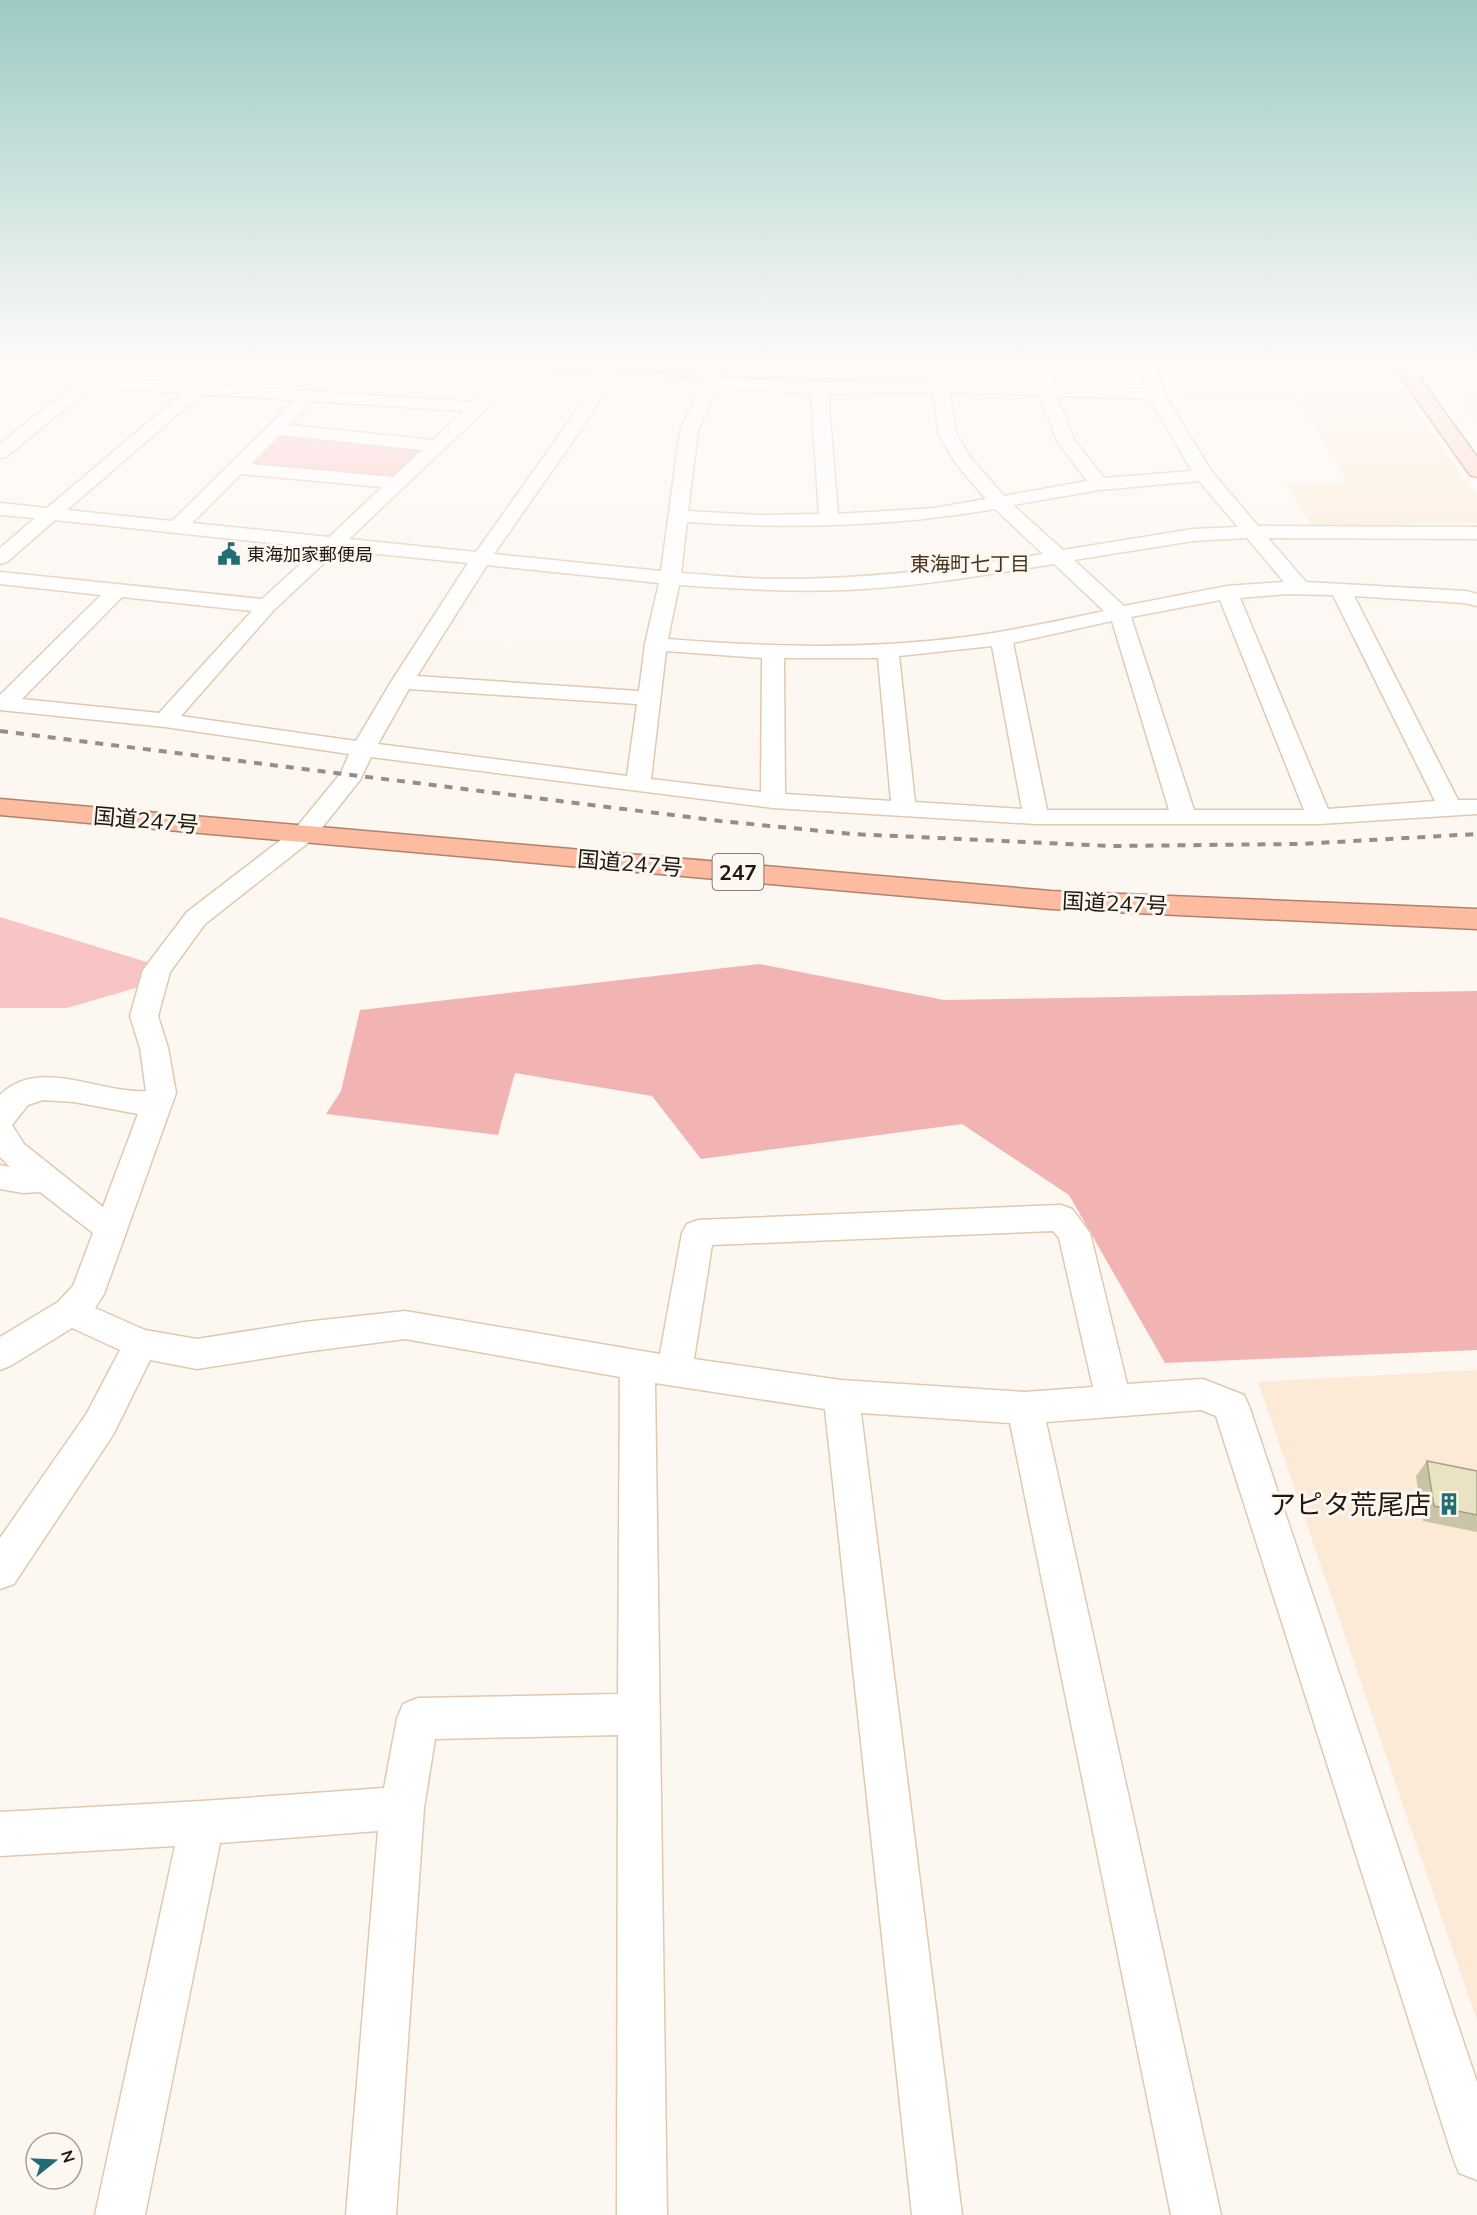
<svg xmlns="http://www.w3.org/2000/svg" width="1477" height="2215" viewBox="0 0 1477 2215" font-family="Mulish,'Noto Sans JP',sans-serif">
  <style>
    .built { fill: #fcead6 }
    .green { fill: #f9c4c4 }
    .forest { fill: #f2b3b3 }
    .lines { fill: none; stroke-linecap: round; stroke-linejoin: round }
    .minor-casing { stroke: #e0c9ae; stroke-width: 3 }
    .major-casing { stroke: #b0826c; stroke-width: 3 }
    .highway-casing { stroke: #b0826c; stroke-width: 3 }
    .path { stroke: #837c74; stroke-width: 2; stroke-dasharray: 1.5 1.5; stroke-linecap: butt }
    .minor { fill: #fff; fill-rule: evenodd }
    .major { fill: #fed6c5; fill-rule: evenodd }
    .highway { fill: #fdbb9f; fill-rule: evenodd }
    .rail { stroke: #958e86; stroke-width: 4; stroke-dasharray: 8 8; stroke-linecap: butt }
    .wall { fill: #c9c3a7 }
    .building { fill: #eae3c2; stroke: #a49f88; stroke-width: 1.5 }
    .labels { text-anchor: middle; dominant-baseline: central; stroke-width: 6; stroke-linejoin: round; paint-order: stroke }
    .far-poi-label { font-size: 18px; fill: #20180e; stroke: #fcf7f1; text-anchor: start }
    .far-neighbourhood-label { font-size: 20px; fill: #47351e; stroke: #fcf7f1 }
    .shield { fill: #fcf7f1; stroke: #625b52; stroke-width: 1.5 }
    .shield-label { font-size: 21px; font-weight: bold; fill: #20180e }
    .street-label { font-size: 22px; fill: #20180e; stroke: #fcf7f1 }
    .near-poi-label { font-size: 27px; fill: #20180e; stroke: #fcf7f1; text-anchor: end }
  </style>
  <rect width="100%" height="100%" fill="#fcf7f1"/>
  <g class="built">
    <polygon points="1168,359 1379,359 1477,497 1477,523 1311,526 1286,483 1347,482 1298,398 1181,397"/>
    <polygon points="1428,359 1477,359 1477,423"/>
    <polygon points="1477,1370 1477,2021 1258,1382"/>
  </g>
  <g class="green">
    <polygon points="546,359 709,359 703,381 533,372"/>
    <polygon points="721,359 939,359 940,387 721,381 716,379"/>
    <polygon points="280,432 427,448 399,481 248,464"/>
    <polygon points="0,917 150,963 139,987 67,1008 0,1008"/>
  </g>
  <polygon class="forest" points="759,964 944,1000 1477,991 1477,1350 1165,1363 1069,1195 962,1124 701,1159 652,1096 515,1073 498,1135 326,1114 341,1091 360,1010"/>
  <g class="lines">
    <g class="minor-casing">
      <g id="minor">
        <path d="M176,359H197L195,362L171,372H129L121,367C131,356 161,366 176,359Z"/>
        <path d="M528,359H546L484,411L349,539L476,552L565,427L596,379L602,377L610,382L582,428L494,554L661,571L680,431L702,383L708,359H724L719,378L819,383L932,382L931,359H947L948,382L1038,385L1035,359H1051L1055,386L1146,389L1139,359H1155L1164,394L1212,472L1258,526L1477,527V539L1268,538L1306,582L1466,591L1477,594V606L1465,603L1354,596L1458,800H1477V814L1319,824H1036L773,808L371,757L360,780L313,839L205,924L170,972L158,1016L168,1048L176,1093L104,1294L95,1308L145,1330L197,1339L304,1322L405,1311L660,1354L682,1233L687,1224L698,1220L1061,1205L1072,1209L1090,1233L1127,1384L1203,1379L1244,1395L1249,1406L1477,2082V2180L1459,2173L1452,2155L1216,1416L1201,1410L1046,1422L1221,2215H1171L1010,1423L861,1413L962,2215H912L825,1409L655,1383L667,2215H617L618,1735L435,1739L424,1808L396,2215H346L378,1831L220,1843L145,2215H95L175,1846L0,1856V1812L202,1801L384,1788L397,1719L403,1704L418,1698L618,1694L620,1377L405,1339L304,1352L197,1369L150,1360L113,1435L14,1584L0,1589V1538L87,1413L120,1350L72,1328L12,1365L0,1370V1337L58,1302L73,1286L93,1233L40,1192L23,1193L0,1189V1165L10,1167L0,1157V1095C39,1056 100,1094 146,1091L140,1048L130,1016L143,970L187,912L295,829L341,773L349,754L165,727L0,710V695L101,595L0,584V572L262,599L318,548L55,520L7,562L0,564V548L35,518L0,515V503L47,508L183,393L92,387L6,457L0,458V444L73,386L0,381V371L474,402ZM716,388L811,393L819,514L759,515L688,511L698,431ZM933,392L939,435L957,465L986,499L934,508L838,514L828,393ZM949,392L1040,395L1057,441L1087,481L1004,496L971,458L957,435ZM201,394L295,400L172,521L67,510ZM1057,396L1150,399L1192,471L1104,478L1074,440ZM313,401L464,411L433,440L289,425ZM280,435L422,450L393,477L251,464ZM241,474L382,487L329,537L192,523ZM1199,481L1238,527L1193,529L1063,550L1013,505L1099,490ZM995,509L1043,554C952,569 861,580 768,579C739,578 710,575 681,573L687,522C792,529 891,527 995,509ZM1247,538L1284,582L1227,586L1124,606L1074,560L1193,541ZM338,550L468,563L391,682L356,741L181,716L274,610ZM1054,564L1104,611C1058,621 1012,631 965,637C866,650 767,647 668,639L679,585C740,589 801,593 863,589C927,585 990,574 1054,564ZM487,565L659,583L645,644L639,691L417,676ZM1286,594L1333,595L1435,801L1328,809L1240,598ZM122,597L252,611L159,713L22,699ZM1220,600L1304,810H1194L1131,617ZM1112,621L1169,810H1047L1013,643ZM992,646L1022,809L915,802L899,656ZM666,651L762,658L761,792L651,779ZM784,658H878L891,801L785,794ZM409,689L637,704L627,776L378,744ZM43,1100L74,1102L138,1114L103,1207L24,1144L12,1125L28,1105ZM1053,1231L1059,1238L1093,1387L1025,1392L841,1380L694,1359L712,1245Z"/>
      </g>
    </g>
    <g class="major-casing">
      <polygon id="major" points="1388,359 1406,359 1477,457 1477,477 1470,475"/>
    </g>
    <g class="highway-casing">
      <polygon id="highway" points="0,799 1051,891 1477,909 1477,929 1051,909 0,815"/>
    </g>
    <g class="path">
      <polyline points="674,359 674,373"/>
      <polyline points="554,364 588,369"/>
      <polyline points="617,370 693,375"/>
    </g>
    <use href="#minor" class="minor"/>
    <use href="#major" class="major"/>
    <use href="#highway" class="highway"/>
    <polyline class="rail" points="0,731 720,821 852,834 1111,846 1300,844 1477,834"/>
  </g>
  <polygon class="wall" points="1427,1461 1477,1471 1477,1532 1423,1521 1416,1476"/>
  <polygon class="building" points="1427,1461 1477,1471 1477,1515 1434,1506"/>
  <linearGradient id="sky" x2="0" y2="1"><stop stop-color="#9ccac3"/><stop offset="0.54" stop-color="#fefbf9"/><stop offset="1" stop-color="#fefbf9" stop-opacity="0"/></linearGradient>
  <rect width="1477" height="669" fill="url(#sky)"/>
  <defs>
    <g id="civic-bare" transform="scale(1.8)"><path d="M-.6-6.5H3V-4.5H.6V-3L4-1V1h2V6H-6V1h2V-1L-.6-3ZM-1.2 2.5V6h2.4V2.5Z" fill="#216d73" stroke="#fcf7f1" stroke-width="2.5" paint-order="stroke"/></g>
    <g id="building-bare" transform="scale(1.8)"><path d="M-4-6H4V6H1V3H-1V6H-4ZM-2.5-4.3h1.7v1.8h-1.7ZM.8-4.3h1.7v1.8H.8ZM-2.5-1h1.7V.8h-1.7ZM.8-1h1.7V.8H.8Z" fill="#216d73" stroke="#fcf7f1" stroke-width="2.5" paint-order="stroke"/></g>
  </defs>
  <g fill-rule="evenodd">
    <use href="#civic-bare" x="229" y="554"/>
    <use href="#building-bare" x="1449" y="1504"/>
  </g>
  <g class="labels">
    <g class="far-poi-label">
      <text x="247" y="554">東海加家郵便局</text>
    </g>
    <g class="far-neighbourhood-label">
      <text x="970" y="563">東海町七丁目</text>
    </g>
    <rect class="shield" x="712.5" y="854" width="51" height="36" rx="4.5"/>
    <g class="shield-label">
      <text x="738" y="872">247</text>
    </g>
    <g class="street-label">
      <text transform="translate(146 820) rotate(5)">国道247号</text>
      <text transform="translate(630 863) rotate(5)">国道247号</text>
      <text transform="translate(1115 903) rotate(3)">国道247号</text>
    </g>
    <g class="near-poi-label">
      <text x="1431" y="1504">アピタ荒尾店</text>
    </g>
  </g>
  <g transform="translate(54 2161) rotate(72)"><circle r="28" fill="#fcf7f1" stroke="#a49e96" stroke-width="1.5"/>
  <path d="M0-4.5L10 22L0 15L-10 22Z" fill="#216d73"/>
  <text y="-9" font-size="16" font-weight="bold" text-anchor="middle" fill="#20180e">N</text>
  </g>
</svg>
